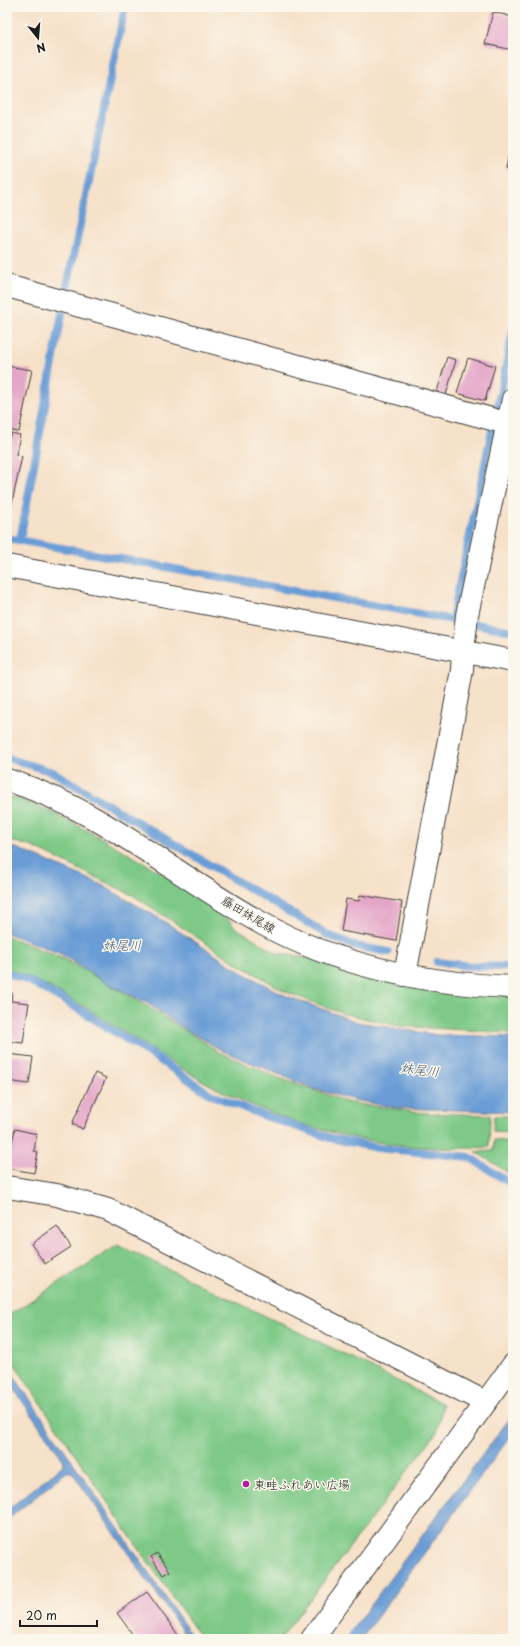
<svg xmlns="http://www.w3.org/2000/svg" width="520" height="1646" viewBox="0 0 520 1646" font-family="'Playpen Sans','Klee One',sans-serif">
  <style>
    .green { fill: #7ec987; stroke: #4d7252 }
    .water { fill: #6a9dd6; stroke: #435c79 }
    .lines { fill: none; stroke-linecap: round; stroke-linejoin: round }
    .stream { stroke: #6a9dd6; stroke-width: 8 }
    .building { fill: #e4a6c8 }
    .street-casing { stroke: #3d3a36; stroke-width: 24 }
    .secondary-casing { stroke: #3d3a36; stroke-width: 24 }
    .street { stroke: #fff; stroke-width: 22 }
    .secondary { stroke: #fff; stroke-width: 22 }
    .poi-dot { fill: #b5179e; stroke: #fbf7ec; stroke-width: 1.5 }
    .labels { text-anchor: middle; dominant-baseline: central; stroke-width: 3; stroke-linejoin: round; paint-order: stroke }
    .street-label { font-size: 12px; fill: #1c1c1c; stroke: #fbf7ec }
    .poi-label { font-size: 12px; fill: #1c1c1c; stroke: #fbf7ec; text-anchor: start }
    .water-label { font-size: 13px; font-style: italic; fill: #3f5670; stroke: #fbf7ec }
  </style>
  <rect width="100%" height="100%" fill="#fbf7ec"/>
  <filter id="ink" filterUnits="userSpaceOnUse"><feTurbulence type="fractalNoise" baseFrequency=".025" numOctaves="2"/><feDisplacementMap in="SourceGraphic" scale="8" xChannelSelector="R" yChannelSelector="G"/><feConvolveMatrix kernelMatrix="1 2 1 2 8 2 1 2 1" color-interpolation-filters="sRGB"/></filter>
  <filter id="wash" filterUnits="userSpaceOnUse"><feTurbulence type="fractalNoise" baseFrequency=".012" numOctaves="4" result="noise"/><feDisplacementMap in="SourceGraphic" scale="16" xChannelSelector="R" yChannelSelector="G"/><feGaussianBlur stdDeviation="0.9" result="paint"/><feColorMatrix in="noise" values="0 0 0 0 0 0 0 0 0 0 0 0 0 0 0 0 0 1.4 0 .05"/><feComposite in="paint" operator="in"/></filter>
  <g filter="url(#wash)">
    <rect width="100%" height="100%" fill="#f6e1c9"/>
    <g class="green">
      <polygon points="7,795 37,805 94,834 155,869 216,907 236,928 277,953 317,959 352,973 441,991 513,996 513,1033 399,1026 341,1013 286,992 230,959 134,896 31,846 7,840"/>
      <path d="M7,936L66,960L142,1003L221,1053L276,1077L350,1103L424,1113L490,1115L489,1147C400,1154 307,1133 228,1094C196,1079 166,1058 137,1040C95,1015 53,984 7,969Z"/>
      <polygon points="494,1116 513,1116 513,1132 493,1131"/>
      <polygon points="494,1140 513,1142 513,1176 476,1152 493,1151"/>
      <polygon points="118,1245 338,1351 443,1404 437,1432 280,1639 202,1639 130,1536 7,1353 7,1316"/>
    </g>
    <g class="water">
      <polygon points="7,846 19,849 98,883 159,918 238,970 284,995 357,1022 437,1035 513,1037 513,1112 398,1108 354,1100 314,1089 223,1051 187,1030 147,1003 103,981 61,954 7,933"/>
      <polygon points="7,1366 194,1639 188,1639 72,1472 66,1472 7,1520 7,1510 62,1466 64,1461 7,1379"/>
      <polygon points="513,1414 513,1433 361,1639 345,1639"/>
    </g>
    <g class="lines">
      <g class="stream">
        <polyline points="66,292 125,7"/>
        <polyline points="497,410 513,331"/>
        <polyline points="7,538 513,631"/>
        <polyline points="20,540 62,314"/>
        <polyline points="452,620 493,426"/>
        <polyline points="7,758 53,772 328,935 356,946 388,952"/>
        <polyline points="437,962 469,966 513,967"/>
        <polyline points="7,973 29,981 62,999 155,1057 210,1094 262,1115 330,1138 378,1148 469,1157 513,1185"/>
      </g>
    </g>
    <g id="blocks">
      <g class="building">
        <polygon points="493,12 513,17 513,50 485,44"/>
        <polygon points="511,143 513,143 513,170 506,169"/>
        <polygon points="447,357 456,360 446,395 437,392"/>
        <polygon points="468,358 495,366 485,401 457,393"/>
        <polygon points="7,366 32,370 19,432 7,430"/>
        <polygon points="11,433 20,435 16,455 22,456 9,517 7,516 7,436 10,436"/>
        <polygon points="360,895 402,902 396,941 341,931 346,899 359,901"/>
        <polygon points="7,992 12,993 11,1001 29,1003 23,1043 7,1041"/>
        <polygon points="7,1054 33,1057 29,1084 7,1081"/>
        <polygon points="95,1073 106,1078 83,1129 72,1124"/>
        <polygon points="15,1129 37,1134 34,1151 38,1152 34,1173 7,1168 8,1146 11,1147"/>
        <polygon points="57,1226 71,1247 45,1264 31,1244"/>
        <polygon points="157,1553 170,1571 163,1575 151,1557"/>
        <polygon points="147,1592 181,1639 136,1639 117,1613"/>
      </g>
    </g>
  </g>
  <g filter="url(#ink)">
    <use href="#blocks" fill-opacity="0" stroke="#3d3a36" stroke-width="1"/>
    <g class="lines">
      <g class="street-casing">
        <g id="street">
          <polyline points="7,286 513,425"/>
          <polyline points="7,566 513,661"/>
          <polyline points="405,975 462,670 463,651 467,615 513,399"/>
          <polyline points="7,1187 57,1195 108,1210 485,1402"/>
        </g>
      </g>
      <g class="secondary-casing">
        <g id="secondary">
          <path d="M7,780C102,809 177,877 263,924C339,966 426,984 513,987"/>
          <polyline points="312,1639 513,1365"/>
        </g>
      </g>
      <use href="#street" class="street"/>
      <use href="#secondary" class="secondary"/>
    </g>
  </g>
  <circle class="poi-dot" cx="246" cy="1484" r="4"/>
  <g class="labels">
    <g class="street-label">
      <text transform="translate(249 914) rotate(31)">藤田妹尾線</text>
    </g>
    <g class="poi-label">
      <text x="254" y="1484">東畦ふれあい広場</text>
    </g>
    <g class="water-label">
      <text x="122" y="944">妹尾川</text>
      <text transform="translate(420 1069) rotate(7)">妹尾川</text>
    </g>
  </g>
  <rect width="520" height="1646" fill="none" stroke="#fbf7ec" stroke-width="24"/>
  <g transform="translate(38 38) rotate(163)" stroke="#fbf7ec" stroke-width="3" paint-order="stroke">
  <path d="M0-3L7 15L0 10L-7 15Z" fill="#1c1c1c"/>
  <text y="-6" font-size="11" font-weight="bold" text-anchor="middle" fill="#1c1c1c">N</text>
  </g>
  <path d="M20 1620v6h77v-6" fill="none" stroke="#1c1c1c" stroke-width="2"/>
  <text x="26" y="1620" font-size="12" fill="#1c1c1c" stroke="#fbf7ec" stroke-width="3" paint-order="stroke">20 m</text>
</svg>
